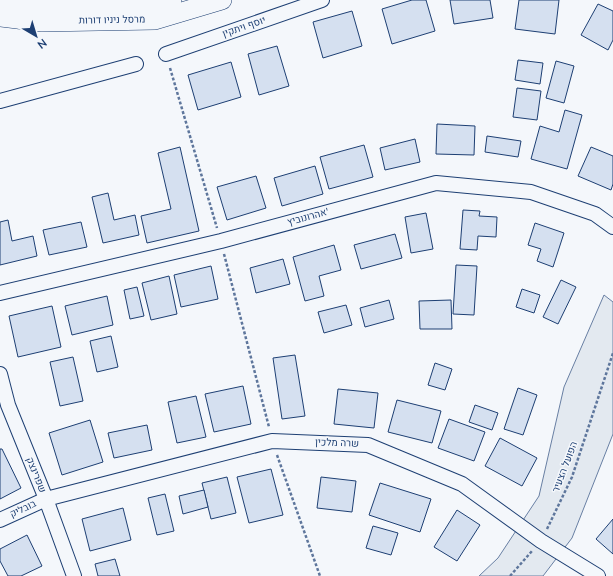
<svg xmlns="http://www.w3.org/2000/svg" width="613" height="576" viewBox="0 0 613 576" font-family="'Nunito Sans',Heebo,sans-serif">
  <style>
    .green { fill: #e3e9f0; stroke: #687fa3 }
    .building { fill: #d5e0f0; stroke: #1d3f73 }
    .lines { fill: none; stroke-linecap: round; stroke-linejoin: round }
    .street-casing { stroke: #1d3f73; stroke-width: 16 }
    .secondary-casing { stroke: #1d3f73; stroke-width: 20 }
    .path { stroke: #5e769c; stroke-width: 2.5; stroke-dasharray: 3 2; stroke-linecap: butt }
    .street { stroke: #f4f7fb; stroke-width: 14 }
    .secondary { stroke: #f4f7fb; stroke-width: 19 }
    .labels { text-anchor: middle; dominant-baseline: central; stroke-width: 3; stroke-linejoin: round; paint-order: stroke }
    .street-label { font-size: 10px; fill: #1d3f73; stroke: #f4f7fb }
  </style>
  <rect width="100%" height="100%" fill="#f4f7fb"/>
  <polygon class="green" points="604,295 613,302 613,434 572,538 543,576 479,576 498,558 539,496 564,387"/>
  <g class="building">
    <polygon points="412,0 426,0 435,31 392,44 382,9"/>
    <polygon points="450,0 490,0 493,18 454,24"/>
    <polygon points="519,0 559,0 555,34 515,29"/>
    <polygon points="598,4 613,11 613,40 608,50 581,35"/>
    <polygon points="352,11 362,46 323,58 313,22"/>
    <polygon points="277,46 289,86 259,95 248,54"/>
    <polygon points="518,60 543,63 540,84 515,80"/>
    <polygon points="556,61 574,66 564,103 546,98"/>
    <polygon points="231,62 241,97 198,110 188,75"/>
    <polygon points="517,88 541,91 537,120 513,117"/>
    <polygon points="565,110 582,115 567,169 531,159 540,126 559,132"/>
    <polygon points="437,124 475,126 474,155 436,154"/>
    <polygon points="487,136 521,141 518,157 485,152"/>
    <polygon points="415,139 420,162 385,170 380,148"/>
    <polygon points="364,145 373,177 329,189 320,157"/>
    <polygon points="180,147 199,231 147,243 141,216 171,209 158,153"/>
    <polygon points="591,147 613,156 613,184 611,190 578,176"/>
    <polygon points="315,166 323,194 282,206 274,178"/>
    <polygon points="256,176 266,208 227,220 217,187"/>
    <polygon points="108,193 114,220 135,215 139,235 103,243 92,197"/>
    <polygon points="463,210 480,211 479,216 497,217 496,237 478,236 477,250 460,249"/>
    <polygon points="426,213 433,249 411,253 405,217"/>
    <polygon points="8,220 12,241 33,236 37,256 0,265 0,222"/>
    <polygon points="81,222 87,247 49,255 43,230"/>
    <polygon points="535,223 564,233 553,267 537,261 541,249 528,245"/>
    <polygon points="395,234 402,258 361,269 354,245"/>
    <polygon points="334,245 341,270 319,276 324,296 305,301 293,257"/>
    <polygon points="283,259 290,284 256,293 250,268"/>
    <polygon points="456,265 477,266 474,315 453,314"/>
    <polygon points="211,266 218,299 181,307 174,275"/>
    <polygon points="169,276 177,314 151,320 142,283"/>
    <polygon points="561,280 576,287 558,324 543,317"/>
    <polygon points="137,287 144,316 130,319 124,290"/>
    <polygon points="522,289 540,295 534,313 516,307"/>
    <polygon points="107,296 113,325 72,335 65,306"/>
    <polygon points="389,300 394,319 365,327 360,308"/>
    <polygon points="451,300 452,329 420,329 419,301"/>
    <polygon points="346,305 352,325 324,333 318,312"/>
    <polygon points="52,306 61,347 18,357 9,316"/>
    <polygon points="111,336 118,367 97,372 90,341"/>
    <polygon points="295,355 305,416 282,419 273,358"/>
    <polygon points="73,357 83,401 60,406 50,362"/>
    <polygon points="435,363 452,369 445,390 428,385"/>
    <polygon points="243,386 251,424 214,432 205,394"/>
    <polygon points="518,388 537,395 523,435 504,429"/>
    <polygon points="338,389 378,393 374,428 334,424"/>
    <polygon points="196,396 206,437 177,443 168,402"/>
    <polygon points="397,400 441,411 432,443 388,432"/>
    <polygon points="475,405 498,413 492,430 469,422"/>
    <polygon points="449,419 485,432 474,461 438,448"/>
    <polygon points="90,420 103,462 62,475 49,433"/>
    <polygon points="147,425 152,450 114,458 108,433"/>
    <polygon points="500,438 537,458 522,486 485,466"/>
    <polygon points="0,449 2,449 21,488 0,499"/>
    <polygon points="271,469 283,515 249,523 237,477"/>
    <polygon points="227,477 236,513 211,519 202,483"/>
    <polygon points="321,477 356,481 352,512 317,508"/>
    <polygon points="380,483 431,499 420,532 369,515"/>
    <polygon points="204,490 208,507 183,514 179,496"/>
    <polygon points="165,494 174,531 157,535 148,498"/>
    <polygon points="123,508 131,540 90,551 82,519"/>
    <polygon points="457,510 480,525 457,561 434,547"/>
    <polygon points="613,519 613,554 596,539"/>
    <polygon points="373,526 398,533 391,555 366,548"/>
    <polygon points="27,535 42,566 21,576 8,576 0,561 0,549"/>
    <polygon points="115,559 120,576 98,576 95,564"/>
  </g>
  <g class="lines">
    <g class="street-casing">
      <g id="street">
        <polyline points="166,54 322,0"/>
        <polyline points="0,101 136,64"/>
        <polyline points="0,293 221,241 436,183 531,192 595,214 613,227"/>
        <polyline points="0,374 8,405 46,499 74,576"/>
        <polyline points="0,520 46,499 272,441 368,445 462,484 541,541 598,576"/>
      </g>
    </g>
    <g class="secondary-casing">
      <g id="secondary">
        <polyline points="0,3 26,7 151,6 172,0"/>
        <polyline points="0,17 42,22 155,20 222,0"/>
      </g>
    </g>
    <g class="path">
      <polyline points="170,68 217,228"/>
      <polyline points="224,254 269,427"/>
      <polyline points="277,455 320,576"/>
      <polyline points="547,529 572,477 613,353"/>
      <polyline points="510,576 532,551"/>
    </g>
    <use href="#street" class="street"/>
    <use href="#secondary" class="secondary"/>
  </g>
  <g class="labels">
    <g class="street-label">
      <text transform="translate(112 20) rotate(-1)">מרסל ניניו דורות</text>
      <text transform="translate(244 27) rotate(-19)">יוסף ויתקין</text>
      <text transform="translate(308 217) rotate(-15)">אהרונוביץ'</text>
      <text transform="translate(337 443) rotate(2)">שרה מלכין</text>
      <text transform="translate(565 467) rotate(-69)">הפועל הצעיר</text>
      <text transform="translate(36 475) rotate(68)">שפרינצק</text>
      <text transform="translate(23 509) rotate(-25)">בובליק</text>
    </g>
  </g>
  <g transform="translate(36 36) rotate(142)" stroke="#f4f7fb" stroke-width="3" paint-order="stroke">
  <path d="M0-3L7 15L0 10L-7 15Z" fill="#1d3f73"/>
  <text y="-6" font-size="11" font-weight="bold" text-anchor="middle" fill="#1d3f73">N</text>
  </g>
</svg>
